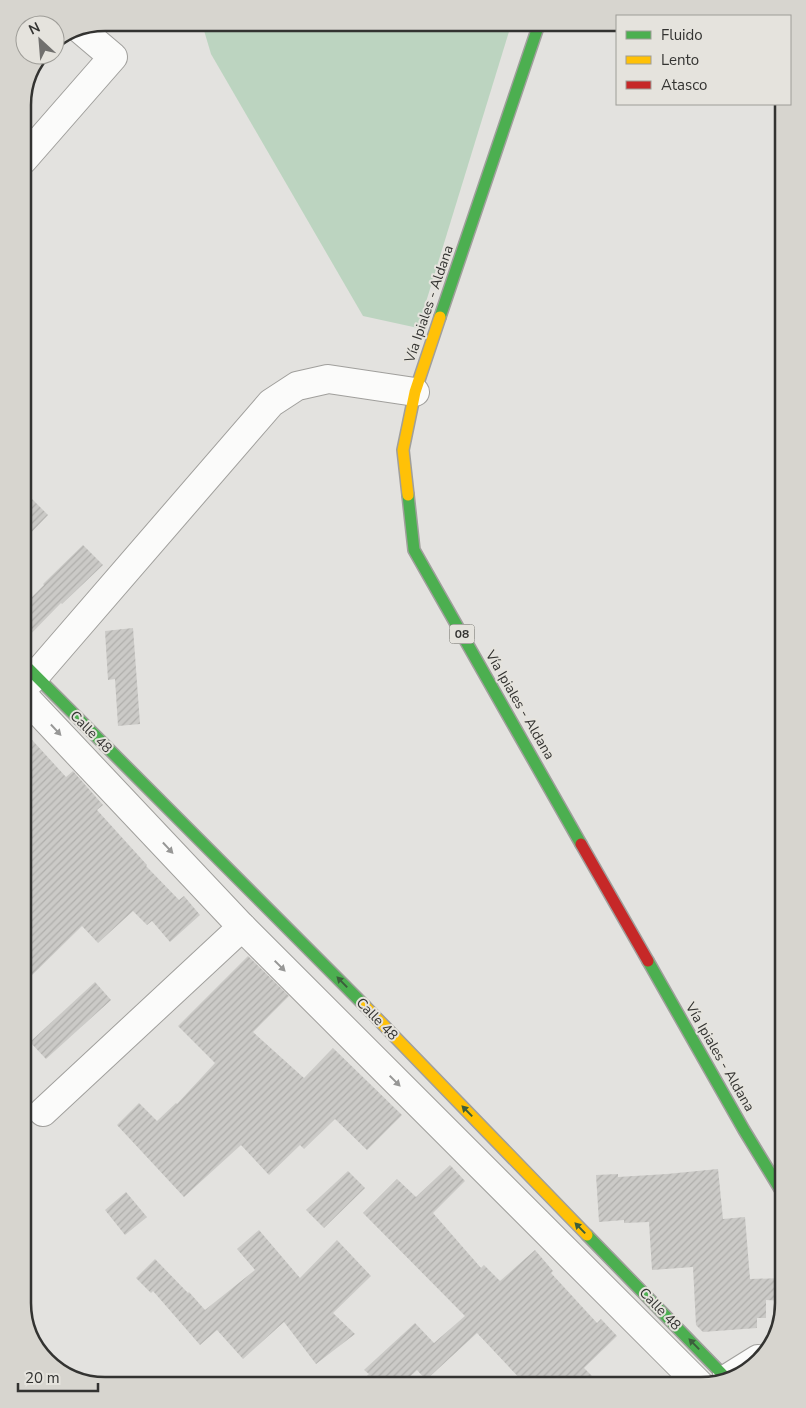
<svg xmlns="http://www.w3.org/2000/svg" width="806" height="1408" viewBox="0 0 806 1408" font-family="'Nunito Sans',sans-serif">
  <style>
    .green { fill: #bcd4c0 }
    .building { fill: url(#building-hatch) }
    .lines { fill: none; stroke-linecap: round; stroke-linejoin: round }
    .street-casing { stroke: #a09f9c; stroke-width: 30 }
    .fast-casing { stroke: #a09f9c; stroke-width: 14 }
    .slow-casing { stroke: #a09f9c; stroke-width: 14 }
    .jam-casing { stroke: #a09f9c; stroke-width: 14 }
    .street { stroke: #fbfbfa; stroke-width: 28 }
    .fast { stroke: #4caf50; stroke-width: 11 }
    .slow { stroke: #ffc107; stroke-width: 11 }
    .jam { stroke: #c62828; stroke-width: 11 }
    .oneway { fill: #979796 }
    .oneway2 { fill: #3c5e3c }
    .labels { text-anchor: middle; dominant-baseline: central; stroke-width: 4; stroke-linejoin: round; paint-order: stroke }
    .shield { fill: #e5e3dd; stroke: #686865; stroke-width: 1 }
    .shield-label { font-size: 12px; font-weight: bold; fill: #333331 }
    .street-label { font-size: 14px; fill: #333331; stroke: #e5e3dd }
    .rim { fill: none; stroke: #333331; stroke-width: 2.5 }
  </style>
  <defs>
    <pattern id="building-hatch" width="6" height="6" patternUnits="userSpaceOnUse" patternTransform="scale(1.25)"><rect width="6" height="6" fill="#cbcac7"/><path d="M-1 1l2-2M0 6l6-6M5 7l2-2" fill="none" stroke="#afaeab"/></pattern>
  </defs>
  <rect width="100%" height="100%" fill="#e3e2df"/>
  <polygon class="green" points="511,25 418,328 363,316 211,54 203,27"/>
  <g class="building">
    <polygon points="23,490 48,515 23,541"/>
    <polygon points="83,545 103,565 62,604 61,603 23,642 23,606 44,585 43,584"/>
    <polygon points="133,628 140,724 118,726 115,679 108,680 105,631"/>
    <polygon points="23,730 66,777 73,771 103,805 97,810 147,865 146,866 179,900 184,896 200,915 170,942 152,921 147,925 133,911 98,943 82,926 23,984"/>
    <polygon points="248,956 289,996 253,1032 304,1078 333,1048 402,1115 367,1150 335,1119 304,1149 300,1145 269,1175 241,1145 184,1197 117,1125 139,1103 157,1121 176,1103 177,1104 215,1063 178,1026"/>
    <polygon points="95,982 111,1000 46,1059 30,1042"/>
    <polygon points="450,1165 465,1181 433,1213 481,1268 484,1265 500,1281 535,1250 553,1271 551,1273 597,1323 601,1319 617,1336 584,1368 601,1385 526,1385 477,1333 426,1380 417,1370 401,1385 357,1385 369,1374 364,1370 415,1323 434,1343 465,1316 363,1213 397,1179 416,1197"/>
    <polygon points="718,1169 723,1219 745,1217 750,1279 784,1278 784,1301 766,1300 766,1318 757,1318 757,1328 703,1332 696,1325 693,1267 652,1270 649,1222 624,1223 624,1220 599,1222 596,1175 618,1174 618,1177 667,1174"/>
    <polygon points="348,1171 365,1188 324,1228 306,1210"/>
    <polygon points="126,1192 147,1217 125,1235 105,1210"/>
    <polygon points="259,1230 300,1278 337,1240 371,1276 333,1313 355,1334 316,1364 284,1322 243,1359 217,1330 200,1345 153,1291 151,1293 136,1278 155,1259 188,1293 189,1292 205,1310 255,1270 237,1249"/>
  </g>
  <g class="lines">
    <g class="street-casing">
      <g id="street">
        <polyline points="23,160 113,57 80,29"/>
        <polyline points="23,688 35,676 271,403 297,386 328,379 415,392"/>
        <polyline points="23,695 242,927 700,1385"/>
        <polyline points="43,1112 242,927"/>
        <polyline points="726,1379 758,1359"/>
      </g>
    </g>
    <g class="fast-casing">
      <g id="fast">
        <polyline points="440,317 539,24"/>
        <polyline points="408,495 414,550 581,844"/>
        <polyline points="23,663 365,1006"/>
        <polyline points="648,961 744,1130 783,1194"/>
        <polyline points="587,1235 727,1379"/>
      </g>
    </g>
    <g class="slow-casing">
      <g id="slow">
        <polyline points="408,495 403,450 415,392 440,317"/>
        <polyline points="365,1006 587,1235"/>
      </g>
    </g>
    <g class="jam-casing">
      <polyline id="jam" points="581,844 648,961"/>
    </g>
    <use href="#street" class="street"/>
    <use href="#fast" class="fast"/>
    <use href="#slow" class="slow"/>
    <use href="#jam" class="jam"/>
  </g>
  <defs><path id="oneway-solid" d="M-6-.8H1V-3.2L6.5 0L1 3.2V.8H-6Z" transform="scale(1.25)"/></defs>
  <g class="oneway">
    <use href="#oneway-solid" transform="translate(56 730) rotate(47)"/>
    <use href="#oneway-solid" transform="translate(168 848) rotate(47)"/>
    <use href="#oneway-solid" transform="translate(280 966) rotate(45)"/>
    <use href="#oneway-solid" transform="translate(395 1081) rotate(45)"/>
  </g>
  <g class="oneway2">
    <use href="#oneway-solid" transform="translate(342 982) rotate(-134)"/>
    <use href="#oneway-solid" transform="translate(467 1111) rotate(-134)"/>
    <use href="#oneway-solid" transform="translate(580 1228) rotate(-134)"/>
    <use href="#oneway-solid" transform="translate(694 1344) rotate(-134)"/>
  </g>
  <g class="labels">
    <rect class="shield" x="449.5" y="624.5" width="25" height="19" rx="4"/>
    <g class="shield-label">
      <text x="462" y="634">08</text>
    </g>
    <g class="street-label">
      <text transform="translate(429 304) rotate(-71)">Vía Ipiales - Aldana</text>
      <text transform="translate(520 705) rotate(60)">Vía Ipiales - Aldana</text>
      <text transform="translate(91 732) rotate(45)">Calle 48</text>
      <text transform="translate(377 1019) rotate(46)">Calle 48</text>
      <text transform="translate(720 1057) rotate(60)">Vía Ipiales - Aldana</text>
      <text transform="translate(660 1309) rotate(46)">Calle 48</text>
    </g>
  </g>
  <path d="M0 0H806V1408H0ZM105 31H701A74 74 0 0 1 775 105V1303A74 74 0 0 1 701 1377H105A74 74 0 0 1 31 1303V105A74 74 0 0 1 105 31Z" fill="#d7d5cf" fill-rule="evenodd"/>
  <path class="rim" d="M105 31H701A74 74 0 0 1 775 105V1303A74 74 0 0 1 701 1377H105A74 74 0 0 1 31 1303V105A74 74 0 0 1 105 31Z"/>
  <rect x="616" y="15" width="175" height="90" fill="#e5e3dd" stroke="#9e9d98"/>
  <rect x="626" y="31" width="25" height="8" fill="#4caf50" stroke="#9e9d98"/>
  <text x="661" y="40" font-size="15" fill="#333331">Fluido</text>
  <rect x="626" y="56" width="25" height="8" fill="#ffc107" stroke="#9e9d98"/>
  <text x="661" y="65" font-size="15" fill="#333331">Lento</text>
  <rect x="626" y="81" width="25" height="8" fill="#c62828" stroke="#9e9d98"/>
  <text x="661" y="90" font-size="15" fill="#333331">Atasco</text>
  <g transform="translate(40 40) rotate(334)"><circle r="24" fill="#e5e3dd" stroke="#9e9d98"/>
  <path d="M0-4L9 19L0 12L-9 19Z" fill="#71706e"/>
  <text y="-8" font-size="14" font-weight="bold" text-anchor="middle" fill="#333331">N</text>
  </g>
  <path d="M18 1383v8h80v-8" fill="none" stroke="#333331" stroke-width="2.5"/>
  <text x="25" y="1383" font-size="15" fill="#333331" stroke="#e5e3dd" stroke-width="4" paint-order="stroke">20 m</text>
</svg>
